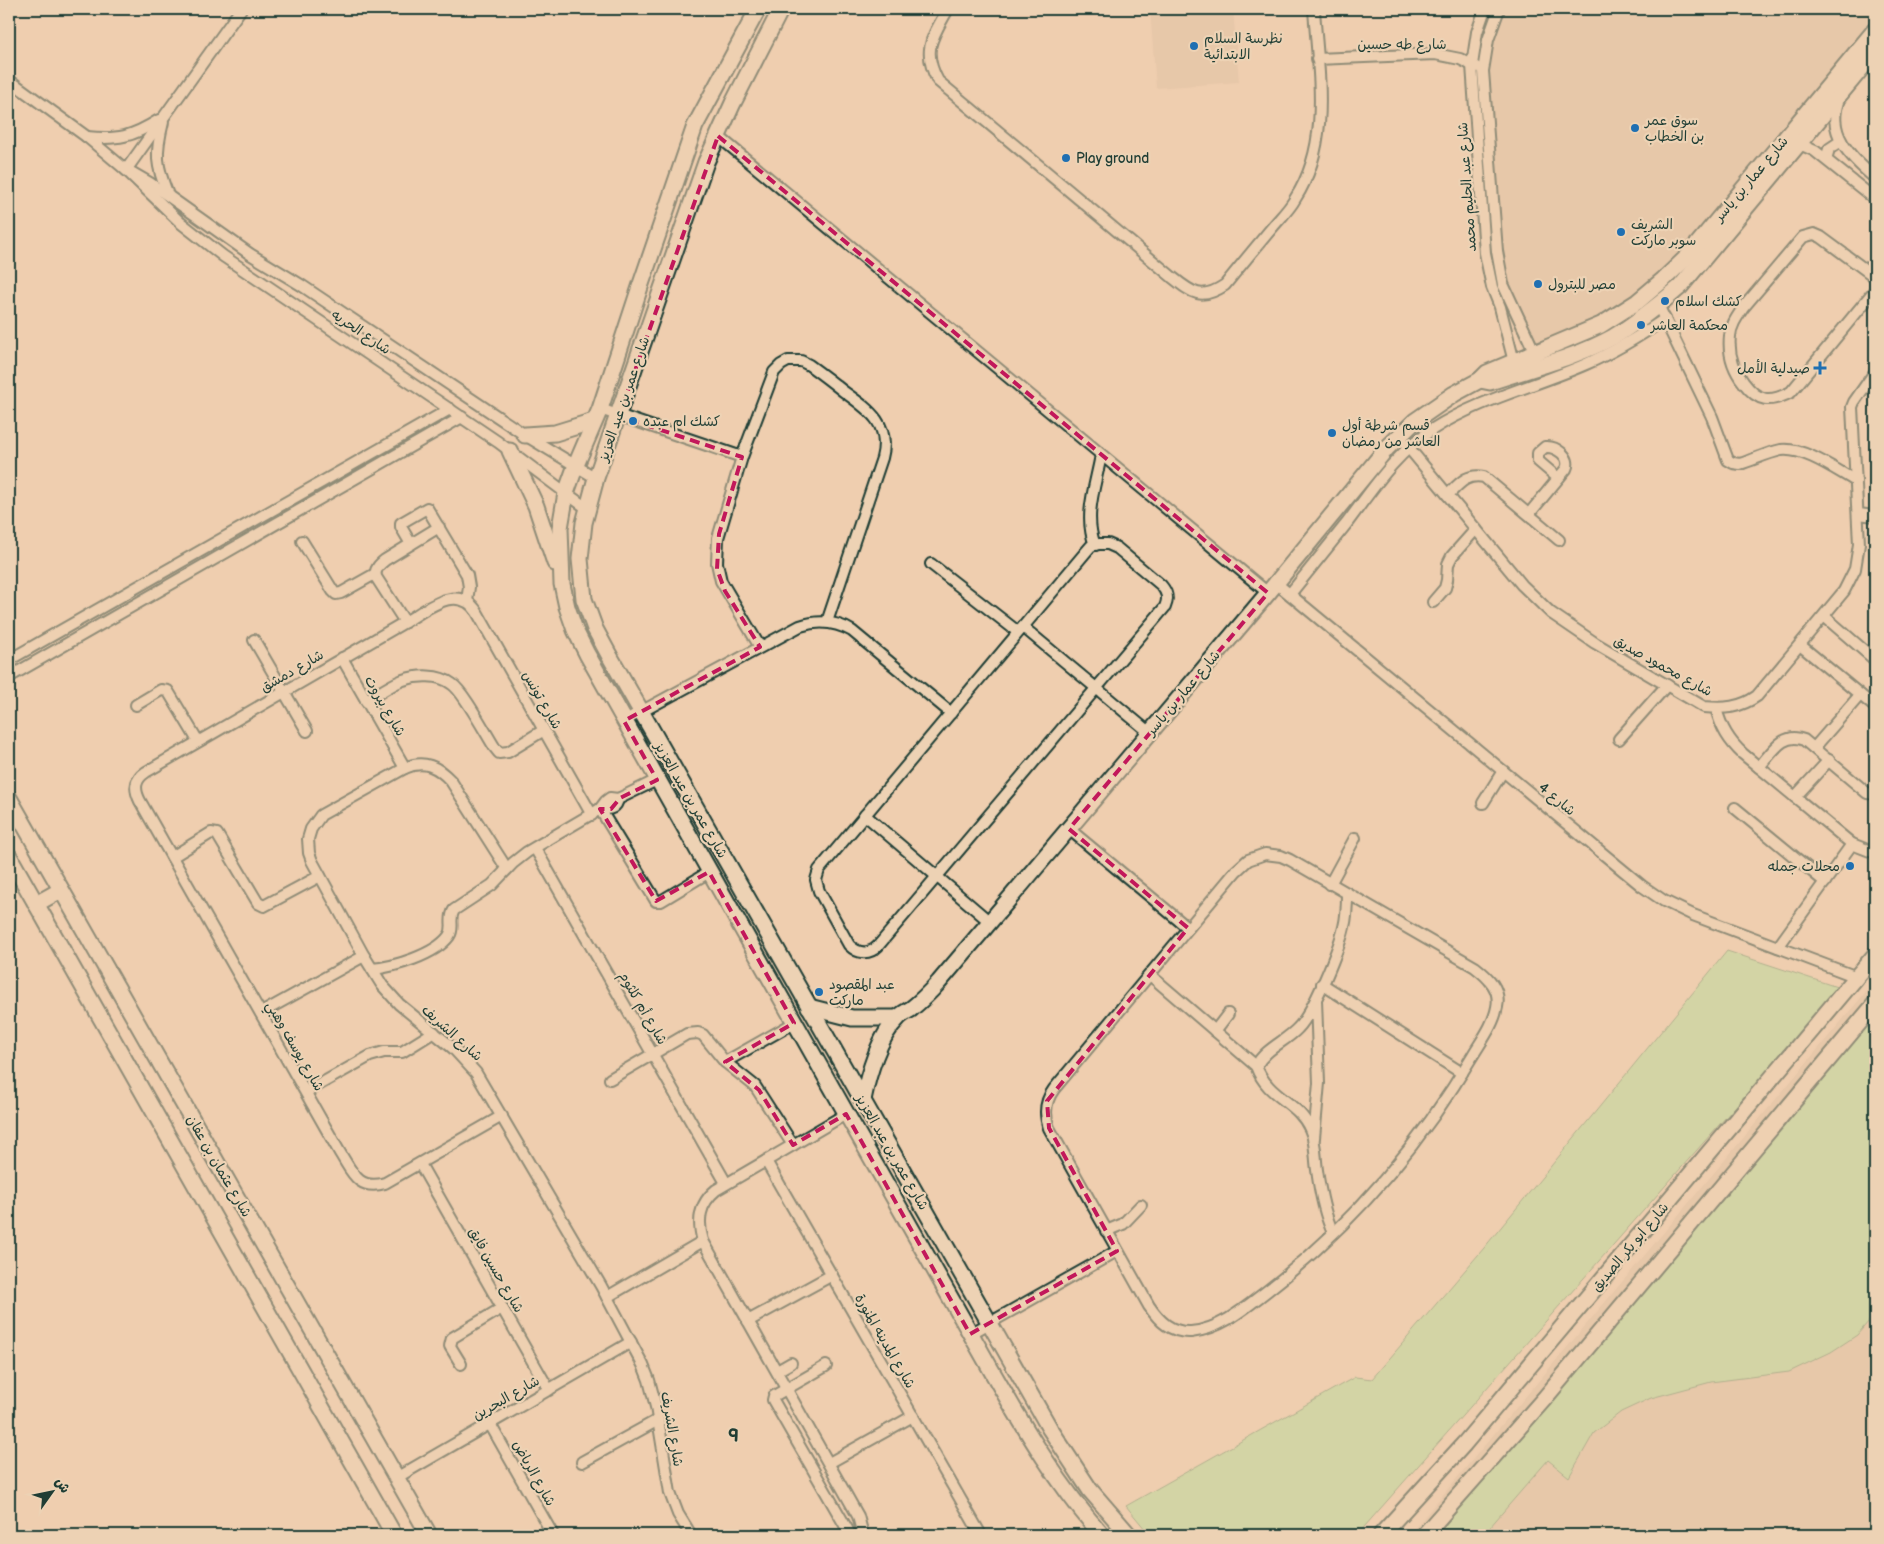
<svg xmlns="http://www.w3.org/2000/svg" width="1884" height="1544" viewBox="0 0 1884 1544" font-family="'Balsamiq Sans','Playpen Sans Arabic',sans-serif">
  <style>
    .built { fill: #dec0a2 }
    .green { fill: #b2dc99; stroke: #688c66 }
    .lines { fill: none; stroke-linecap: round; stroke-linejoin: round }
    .street-casing { stroke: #1f3d34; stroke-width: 14 }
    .secondary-casing { stroke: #1f3d34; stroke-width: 19 }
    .street { stroke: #edd2b4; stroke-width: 10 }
    .secondary { stroke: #edd2b4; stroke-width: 15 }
    .marked { fill: none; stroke: #c2185b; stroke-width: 4; stroke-dasharray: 10 6; stroke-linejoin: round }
    .poi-dot { fill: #1f6fb2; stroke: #edd2b4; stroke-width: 2 }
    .labels { text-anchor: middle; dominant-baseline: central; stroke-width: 4.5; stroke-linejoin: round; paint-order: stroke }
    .poi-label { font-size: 14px; fill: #1f3d34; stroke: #edd2b4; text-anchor: start }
    .street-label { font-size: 14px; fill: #1f3d34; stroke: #edd2b4 }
    .district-label { font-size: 19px; font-weight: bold; letter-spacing: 1px; fill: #1f3d34; stroke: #edd2b4 }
  </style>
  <rect width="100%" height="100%" fill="#efceaf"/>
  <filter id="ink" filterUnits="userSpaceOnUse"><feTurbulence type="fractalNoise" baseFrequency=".02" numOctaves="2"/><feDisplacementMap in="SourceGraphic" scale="10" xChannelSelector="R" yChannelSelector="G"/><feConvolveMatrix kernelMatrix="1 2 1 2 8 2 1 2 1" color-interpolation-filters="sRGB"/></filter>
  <g filter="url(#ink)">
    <g class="built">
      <polygon points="1150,9 1233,9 1239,82 1156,88"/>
      <polygon points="1494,9 1875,9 1875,41 1670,286 1643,309 1533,373 1501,294 1493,257 1480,87 1481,44"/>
      <polygon points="1875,981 1875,1535 1409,1535 1750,1130"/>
    </g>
    <g class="green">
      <polygon points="1727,951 1840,988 1357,1535 1150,1535 1126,1506 1355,1377 1372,1379 1484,1248"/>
      <polygon points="1875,1016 1875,1314 1857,1335 1831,1352 1789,1372 1711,1382 1651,1398 1621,1412 1594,1433 1569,1477 1548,1460 1483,1535 1437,1535"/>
    </g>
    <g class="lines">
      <g class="street-casing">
        <g id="street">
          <path d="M948,9C933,36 921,50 938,81L1172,277C1192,293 1201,301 1225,285C1240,266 1256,247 1271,229C1279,219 1289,210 1295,199C1332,142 1318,73 1314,9"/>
          <polyline points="1485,9 1477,32 1472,65 1485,253 1492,287 1500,307 1514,362"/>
          <polyline points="1499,9 1488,40 1483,71 1497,251 1503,284 1535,353"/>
          <polyline points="1317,59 1435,54 1460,59 1476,67"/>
          <polyline points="9,80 87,137 126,170 181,223 223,256 498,442 566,493 588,509"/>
          <path d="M1840,97C1824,132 1851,158 1875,178"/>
          <path d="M163,122C155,154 156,165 168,195"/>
          <polyline points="718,136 1268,593"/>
          <path d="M87,137C118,140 132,137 159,120"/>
          <polyline points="1796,146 1804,146 1815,151 1875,199"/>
          <polyline points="1826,159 1829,149 1841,141"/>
          <polyline points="126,170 241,9"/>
          <polyline points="131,172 150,183 250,254 301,285 525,435 596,478"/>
          <path d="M1875,277L1821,237L1814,234L1803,237L1743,308C1737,317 1731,325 1730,336C1728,354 1733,369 1744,383C1758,402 1770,403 1791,392L1875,290"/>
          <path d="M1658,305L1712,417L1728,460L1733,463L1740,464C1753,460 1767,453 1781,450C1804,447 1836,470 1856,481"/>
          <polyline points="600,409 742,457"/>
          <path d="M1399,436L1522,585L1551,613L1595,643L1704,707C1724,709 1740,708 1757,696L1844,591L1855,569L1859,544L1852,407L1854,402L1875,372"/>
          <path d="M1448,495C1459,484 1467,473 1484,477L1559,540"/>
          <path d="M1529,514L1566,469C1572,457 1556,446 1545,447L1538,453V461L1558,478"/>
          <polyline points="1858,514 1875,516"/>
          <polyline points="302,541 333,591 336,594 341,593 373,575 375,575"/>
          <polyline points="411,544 401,527 401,523 427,508 467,575 469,587 467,601"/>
          <path d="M1099,544H1108L1117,548L1161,585C1167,592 1169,598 1165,607L878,946C869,955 858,954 849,945L819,891L816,880L819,870L1085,553L1091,546Z"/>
          <path d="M1095,545C1083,516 1096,484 1101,455"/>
          <polyline points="931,564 1018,632"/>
          <polyline points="1276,583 1642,886 1664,901 1693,915 1857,977"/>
          <path d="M1290,594C1309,570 1328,547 1347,523C1374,487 1395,454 1433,429C1480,399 1536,386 1586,364C1614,352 1640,336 1665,319"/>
          <polyline points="1433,602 1445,588 1447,580 1448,564 1452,556 1476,529"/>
          <polyline points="1824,616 1875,660"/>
          <path d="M405,622L376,577C374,569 380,564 385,560L439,527"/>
          <polyline points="1023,627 1150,733"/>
          <polyline points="254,640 307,731"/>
          <polyline points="1800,645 1875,707"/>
          <path d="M760,647L721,581L717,563L718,538L742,457L774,372L781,365L788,361H801L809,365C820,373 832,382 843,391C868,409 891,423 882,458L827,622"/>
          <polyline points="342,658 405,768"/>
          <polyline points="9,660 450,409"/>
          <polyline points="9,677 462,417"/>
          <path d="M366,701C378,694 390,685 403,680C418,675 439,674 452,684C464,692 486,734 495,748L499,753L508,752L544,730"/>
          <polyline points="136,705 161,690 168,691 198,741"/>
          <path d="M1716,708C1721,728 1729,741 1743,754L1852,844L1875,853"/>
          <path d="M624,721L800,626C818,620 835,621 852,631L951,713"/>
          <polyline points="1619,739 1667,685"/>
          <polyline points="1814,748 1860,695"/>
          <path d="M1759,767C1772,753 1783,731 1804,740L1867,793L1875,794"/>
          <polyline points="1795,797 1829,760"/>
          <polyline points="1483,803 1503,771"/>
          <path d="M602,808C610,811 617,807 618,799"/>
          <polyline points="1735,808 1825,882"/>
          <polyline points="600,809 656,901 661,901 709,872"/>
          <polyline points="865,815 990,922"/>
          <polyline points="1069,829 1188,928"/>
          <polyline points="535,848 726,1183"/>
          <path d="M1265,854L1281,856L1290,860L1475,967C1488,977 1501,989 1497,1007C1494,1024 1482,1040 1473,1055C1420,1145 1351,1226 1267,1291C1245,1308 1221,1329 1191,1332C1171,1333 1159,1321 1149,1306L1049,1128C1044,1114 1045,1101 1054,1089L1236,871L1248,860Z"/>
          <polyline points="172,857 211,833 217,834 258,903 264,906 320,876"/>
          <path d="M507,869L451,781C438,767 424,759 405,768L321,815L311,829L308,839L309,853L312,861L364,956L382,985L399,1004L454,1049L476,1073L601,1286L643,1365L649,1380L656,1407L670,1493L678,1514L691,1535"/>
          <polyline points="1330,884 1355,838"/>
          <polyline points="1778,947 1852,844"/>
          <path d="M372,969C394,967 435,955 449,936C455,928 448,919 454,910L492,885L513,863L527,852L600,809L606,801L610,798L618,799L657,780"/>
          <path d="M1150,975L1256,1066C1268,1099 1298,1101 1310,1129C1316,1141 1315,1157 1317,1170C1320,1192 1324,1213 1333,1233"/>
          <polyline points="1322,984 1462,1073"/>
          <polyline points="261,1013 364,956"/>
          <polyline points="1215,1031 1228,1014"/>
          <polyline points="725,1062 794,1023"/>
          <path d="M1256,1066C1266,1048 1285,1042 1298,1028C1313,1013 1339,949 1344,927C1347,916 1347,905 1347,893"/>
          <polyline points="610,1079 687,1034 698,1033 703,1035 725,1062 755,1086 793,1145"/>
          <polyline points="306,1092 370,1056 384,1052 402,1052 434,1032"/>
          <path d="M846,1114L716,1190C699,1204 697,1221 703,1241L858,1516L863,1535"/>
          <path d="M502,1116L385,1183C358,1191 352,1172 340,1153L140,801C134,789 134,780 146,772L405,622C426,610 458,582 477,612L592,815"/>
          <polyline points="1314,1138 1319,1083 1316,1000"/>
          <polyline points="766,1161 981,1535"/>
          <polyline points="420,1164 549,1390"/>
          <polyline points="1106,1231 1123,1224 1141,1205"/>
          <polyline points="607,1297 703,1241"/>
          <polyline points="748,1321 832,1275"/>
          <polyline points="970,1334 1117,1251"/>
          <polyline points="461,1364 450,1346 452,1338 502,1308"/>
          <polyline points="826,1366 774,1396 773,1400 850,1534"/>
          <polyline points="777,1371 791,1363"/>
          <polyline points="490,1424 553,1535"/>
          <polyline points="582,1462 658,1420"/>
          <polyline points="829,1463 913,1416"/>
          <polyline points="396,1478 631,1342"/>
        </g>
      </g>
      <g class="secondary-casing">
        <g id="secondary">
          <path d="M758,9L695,126L640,287L600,409L576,465L566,493L560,528L562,584L567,607L575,630L587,654L994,1375C1026,1431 1059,1486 1102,1535"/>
          <polyline points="781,9 733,103 706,162 596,478 584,523 580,559 584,599 595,629 609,655 1050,1429 1090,1490 1129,1535"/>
          <path d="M1480,380L1490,382C1531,368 1575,358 1613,337C1637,323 1658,305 1680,287L1875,52"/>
          <polyline points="525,435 555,433 594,421"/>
          <polyline points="510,451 536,506 555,563"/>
          <polyline points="9,798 429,1535"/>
          <polyline points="9,856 394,1535"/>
          <polyline points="36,904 61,890"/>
          <polyline points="809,1007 852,1018 897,1018"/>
          <path d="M863,1100C868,1075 879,1036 898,1018C901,1014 906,1012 911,1009C921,1001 930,992 939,982L1268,593L1387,448L1415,421L1454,394L1480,380L1487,373L1601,325L1637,302L1663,280L1686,258L1875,30"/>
          <polyline points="1381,1535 1464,1444 1875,955"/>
          <polyline points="1424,1535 1544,1399 1875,1004"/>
        </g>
      </g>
      <use href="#street" class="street"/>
      <use href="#secondary" class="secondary"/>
    </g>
  </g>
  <path d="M0 0H1884V1544H0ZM718,136L1268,593L1069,829L1188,928L1047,1101L1049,1128L1117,1251L970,1334L846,1114L793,1145L759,1090L725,1062L794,1023L709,872L656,901L600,809H611L620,798L657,780L624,721L760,647L725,591L717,569L719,534L742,457L619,416Z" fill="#efceaf" fill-opacity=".55" fill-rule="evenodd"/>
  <path class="marked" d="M718,136L1268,593L1069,829L1188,928L1047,1101L1049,1128L1117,1251L970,1334L846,1114L793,1145L759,1090L725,1062L794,1023L709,872L656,901L600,809H611L620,798L657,780L624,721L760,647L725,591L717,569L719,534L742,457L619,416Z"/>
  <g class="poi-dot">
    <circle cx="1194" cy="46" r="5"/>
    <circle cx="1635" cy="128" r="5"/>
    <circle cx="1066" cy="158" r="5"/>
    <circle cx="1621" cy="232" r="5"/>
    <circle cx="1538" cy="284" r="5"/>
    <circle cx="1665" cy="301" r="5"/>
    <circle cx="1641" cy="325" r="5"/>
    <path d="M1817.5 360.5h5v5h5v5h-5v5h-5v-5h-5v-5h5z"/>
    <circle cx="633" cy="421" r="5"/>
    <circle cx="1332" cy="433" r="5"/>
    <circle cx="1850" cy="866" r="5"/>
    <circle cx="819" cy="992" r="5"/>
  </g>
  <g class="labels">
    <g class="poi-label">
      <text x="1204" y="38">نظرسة السلام<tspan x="1204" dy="16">الابتدائية</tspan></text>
      <text x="1645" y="120">سوق عمر<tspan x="1645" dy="16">بن الخطاب</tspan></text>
      <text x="1076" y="158">Play ground</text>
      <text x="1631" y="224">الشريف<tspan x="1631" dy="16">سوبر ماركت</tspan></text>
      <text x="1548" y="284">مصر للبترول</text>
      <text x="1675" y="301">كشك اسلام</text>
      <text x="1651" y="325">محكمة العاشر</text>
      <text x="1810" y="368" text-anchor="end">صيدلية الأمل</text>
      <text x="643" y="421">كشك ام عبده</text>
      <text x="1342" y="425">قسم شرطة أول<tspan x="1342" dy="16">العاشر من رمضان</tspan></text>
      <text x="1840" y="866" text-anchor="end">محلات جمله</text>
      <text x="829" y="984">عبد المقصود<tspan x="829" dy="16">ماركت</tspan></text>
    </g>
    <g class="street-label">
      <text x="1402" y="44">شارع طه حسين</text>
      <text transform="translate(1751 179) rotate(-50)">شارع عمار بن ياسر</text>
      <text transform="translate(1467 187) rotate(-94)">شارع عبد الحليم محمد</text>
      <text transform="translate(361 332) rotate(34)">شارع الحريه</text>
      <text transform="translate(624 399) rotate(-71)">شارع عمر بن عبد العزيز</text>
      <text transform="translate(1663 666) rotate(29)">شارع محمود صديق</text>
      <text transform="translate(292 671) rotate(-30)">شارع دمشق</text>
      <text transform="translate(1183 693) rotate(-50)">شارع عمار بن ياسر</text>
      <text transform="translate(542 700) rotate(60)">شارع تونس</text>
      <text transform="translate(385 706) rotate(60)">شارع بيروت</text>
      <text transform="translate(1557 799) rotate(40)">شارع 4</text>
      <text transform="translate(691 800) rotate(60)">شارع عمر بن عبد العزيز</text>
      <text transform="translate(643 1008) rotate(60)">شارع أم كلثوم</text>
      <text transform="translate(452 1033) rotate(42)">شارع الشريف</text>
      <text transform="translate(295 1046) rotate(60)">شارع يوسف وهبي</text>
      <text transform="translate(892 1152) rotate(60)">شارع عمر بن عبد العزيز</text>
      <text transform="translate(219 1166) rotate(60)">شارع عثمان بن عفان</text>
      <text transform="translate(1630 1247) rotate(-50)">شارع ابو بكر الصديق</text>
      <text transform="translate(496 1270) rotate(60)">شارع حسين فايق</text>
      <text transform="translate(885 1341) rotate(60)">شارع المدينه المنورة</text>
      <text transform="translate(506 1398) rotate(-30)">شارع البحرين</text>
      <text transform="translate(672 1429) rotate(80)">شارع الشريف</text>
      <text transform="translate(534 1473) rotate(61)">شارع الرياض</text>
    </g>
    <g class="district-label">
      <text x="734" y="1436">9</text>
    </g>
  </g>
  <rect width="1884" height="1544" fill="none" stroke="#edd2b4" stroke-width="30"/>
  <rect x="15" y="15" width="1854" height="1514" fill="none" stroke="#1f3d34" stroke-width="2" filter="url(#ink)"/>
  <g transform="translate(52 1492) rotate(57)" stroke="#edd2b4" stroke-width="4" paint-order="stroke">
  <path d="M0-4L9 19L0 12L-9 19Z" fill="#1f3d34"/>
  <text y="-8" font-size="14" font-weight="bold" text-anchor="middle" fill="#1f3d34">ش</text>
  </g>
</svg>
